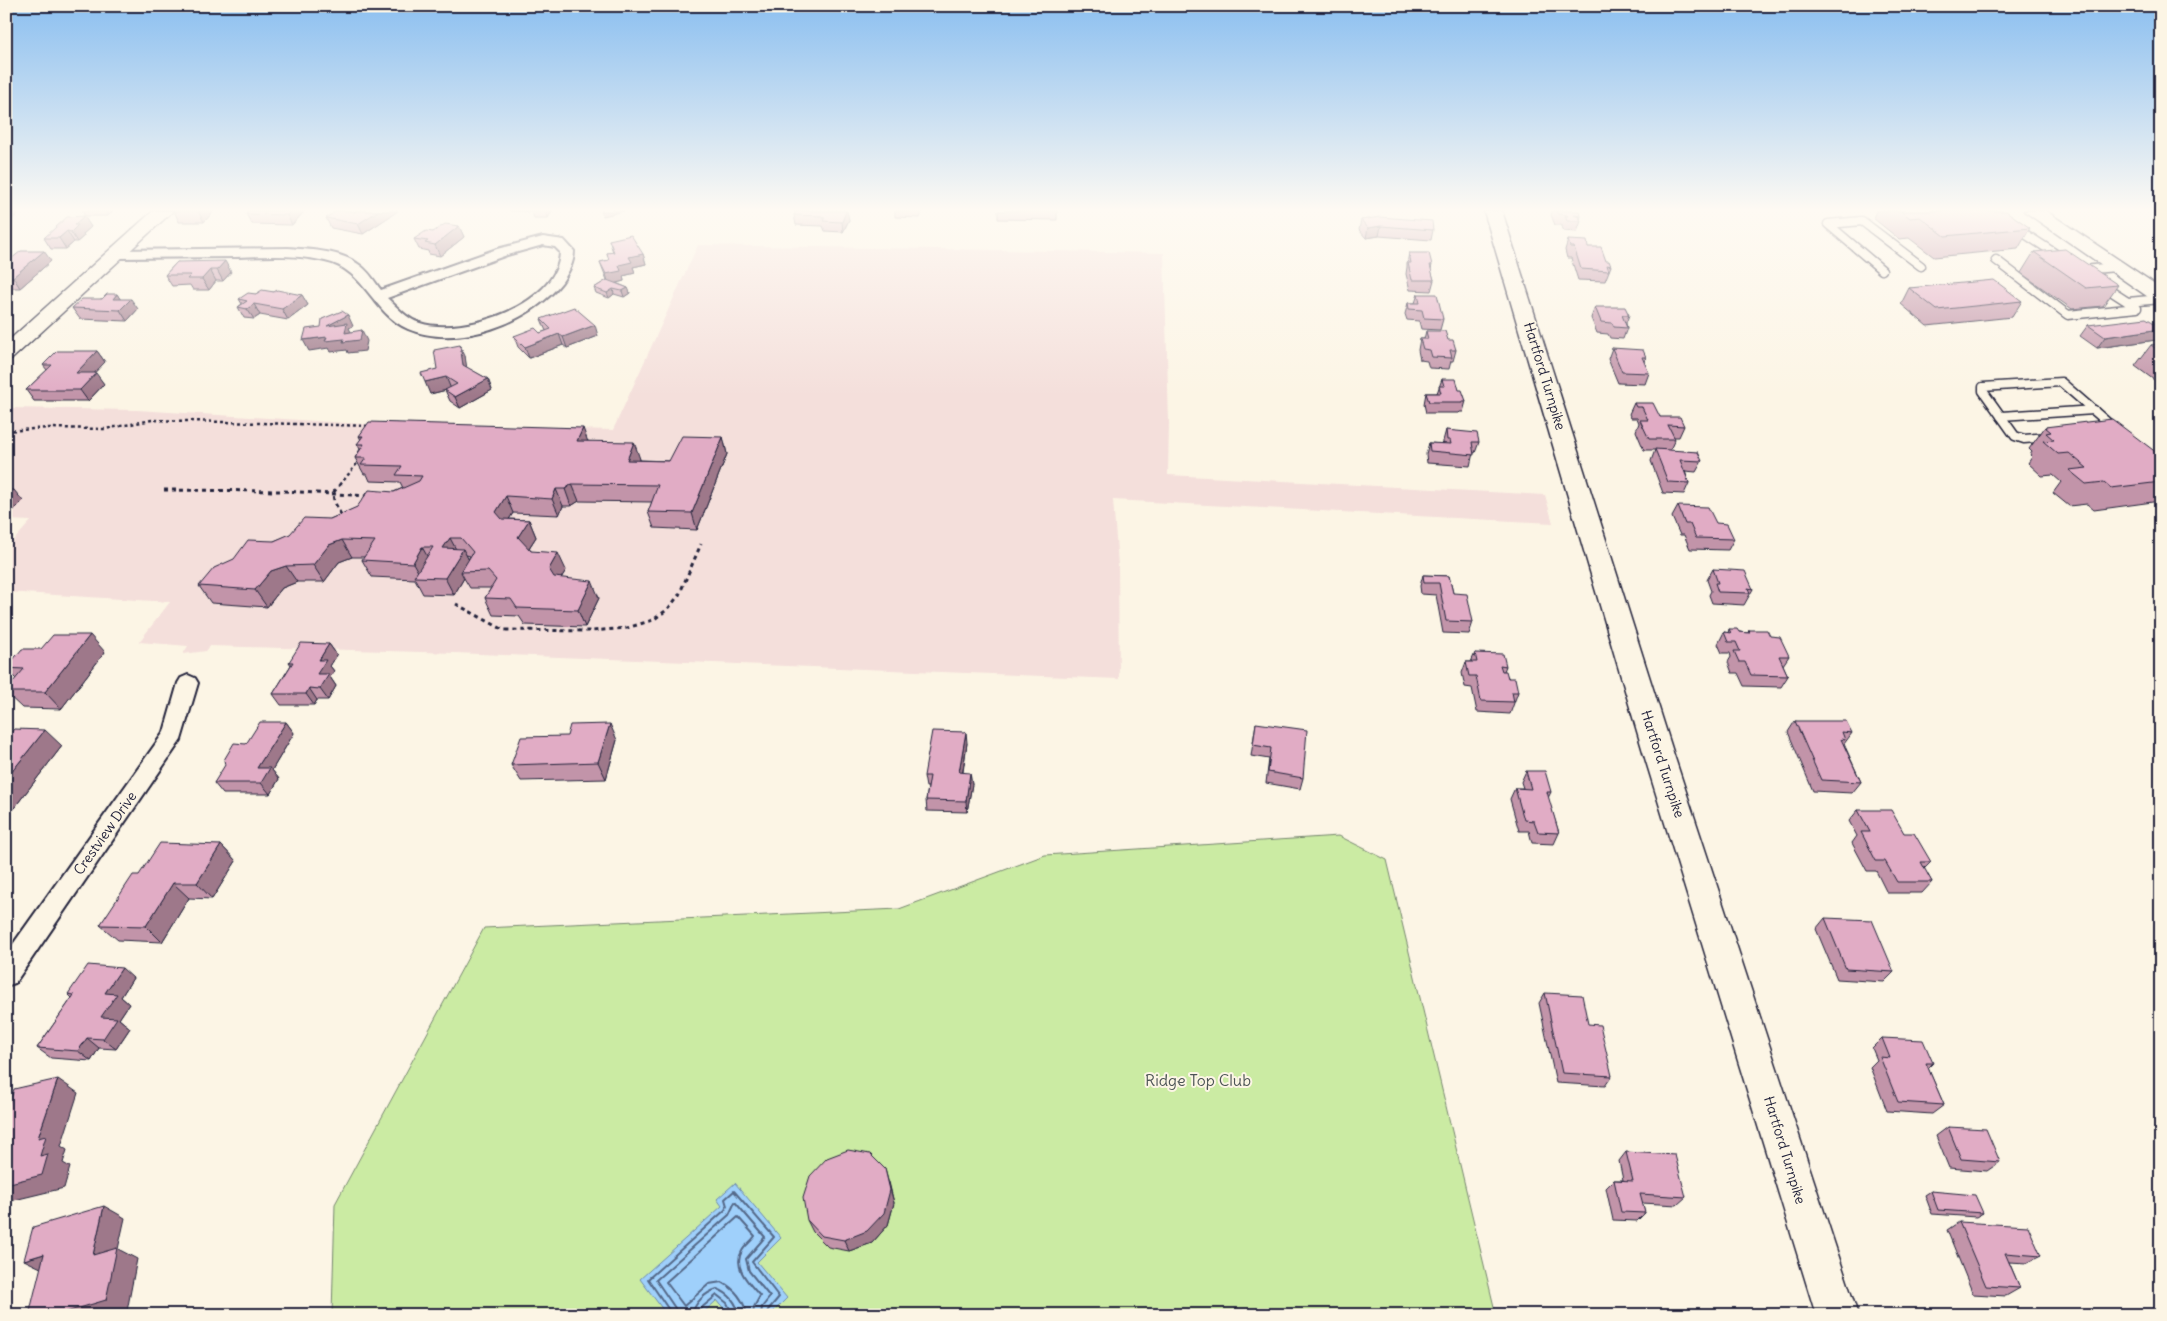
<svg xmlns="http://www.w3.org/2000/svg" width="2167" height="1321" viewBox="0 0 2167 1321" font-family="Delius,sans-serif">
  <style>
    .built { fill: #f4dfdb }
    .green { fill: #cbeba3; stroke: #76866f }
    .water { fill: #9fd0fb; stroke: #6d8aae }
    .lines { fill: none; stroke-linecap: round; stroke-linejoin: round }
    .shore { stroke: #546888; stroke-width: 2 }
    .service-casing { stroke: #22223b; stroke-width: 11 }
    .minor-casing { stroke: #22223b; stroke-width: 4 }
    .secondary-casing { stroke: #22223b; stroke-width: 3 }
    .primary-casing { stroke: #22223b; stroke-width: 3 }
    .path-far1 { stroke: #22223b; stroke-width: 2.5; stroke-dasharray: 3 3; stroke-linecap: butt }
    .path { stroke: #22223b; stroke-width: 3; stroke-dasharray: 4 4; stroke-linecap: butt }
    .service { stroke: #fcf5e5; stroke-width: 8 }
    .minor { fill: #fcf5e5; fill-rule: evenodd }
    .secondary { fill: #fcf5e5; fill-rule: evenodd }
    .primary { fill: #fcf5e5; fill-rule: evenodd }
    .wall { fill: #c294a9; stroke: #22223b; fill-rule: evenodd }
    .shaded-wall { fill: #9e788a; stroke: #22223b }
    .building { fill: #e1acc5; stroke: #22223b }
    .labels { text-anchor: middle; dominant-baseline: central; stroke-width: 4; stroke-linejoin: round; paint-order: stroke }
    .street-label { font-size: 14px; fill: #22223b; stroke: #fcf5e5 }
    .near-park-label { font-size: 16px; fill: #4c5455; stroke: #fcf5e5 }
  </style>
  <rect width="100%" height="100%" fill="#fcf5e5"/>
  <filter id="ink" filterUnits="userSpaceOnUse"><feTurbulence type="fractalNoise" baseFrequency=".02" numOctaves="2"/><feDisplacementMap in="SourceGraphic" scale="10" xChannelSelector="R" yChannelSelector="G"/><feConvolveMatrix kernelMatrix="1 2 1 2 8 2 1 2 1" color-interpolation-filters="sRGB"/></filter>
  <g filter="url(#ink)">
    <polygon class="built" points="698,245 1164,253 1169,422 1168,475 1545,495 1553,523 1113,500 1118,565 1119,679 455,653 210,646 206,651 183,654 188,646 139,642 170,602 6,592 6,549 31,521 6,520 6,408 137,410 364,424 613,430"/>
    <polygon class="green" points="1339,836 1387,860 1496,1315 332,1315 335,1204 484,928 899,909 1045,855"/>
    <polygon class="water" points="735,1183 781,1238 757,1262 787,1298 770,1315 729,1315 717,1300 701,1315 667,1315 640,1279 722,1206 717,1199"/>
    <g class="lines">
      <g class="shore">
        <polyline points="670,1315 669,1310 648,1279 725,1210 727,1206 725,1199 734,1191 774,1237 752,1262 779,1297 768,1310 767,1315"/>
        <polyline points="677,1315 675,1308 656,1280 729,1215 735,1202 765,1237 746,1259 749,1271 770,1297 762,1307 761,1315"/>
        <path d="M692,1315C695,1302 705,1293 717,1289C729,1293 737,1303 739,1315"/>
        <polyline points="698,1315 700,1309 717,1295 727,1303 733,1315"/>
        <path d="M747,1315C744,1301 735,1289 722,1282L709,1284L684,1306L666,1282L738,1217L755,1236C751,1242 745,1245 742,1251C732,1268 750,1284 760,1296L754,1307L753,1315"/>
      </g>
      <g class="service-casing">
        <g id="service">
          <polyline points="2016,228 2062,258"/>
          <polyline points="1996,260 2068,315 2137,308 2103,286"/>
          <polyline points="1882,270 1828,224 1862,221 1921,266"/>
          <polyline points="2082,270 2116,267"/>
          <polyline points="2128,302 2161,299"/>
          <polyline points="2001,416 2094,410"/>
          <polyline points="2049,437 2024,439 2015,436 1983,391 1983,387 2061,382 2115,429"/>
        </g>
      </g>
      <g class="minor-casing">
        <g id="minor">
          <path d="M543,237L564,240L574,251C574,263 568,273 562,282C531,323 457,350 408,329C373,314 365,269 325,261C295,254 265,256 235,257C195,257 156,258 117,258L110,254L117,250L288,248C311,250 341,250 361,266C369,272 375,282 381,290L497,249ZM543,245L555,247L560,252C559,305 463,337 420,323C407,319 397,307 387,298L507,255Z"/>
          <polygon points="188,675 195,678 198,683 181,740 15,983 6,986 6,954 164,732 178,683 181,678"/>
        </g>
      </g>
      <g class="secondary-casing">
        <g id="secondary">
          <polygon points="153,211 173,211 13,358 6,360 6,343"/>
          <polygon points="1484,211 1502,211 1674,755 1858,1315 1816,1315 1644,755"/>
        </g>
      </g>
      <g class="primary-casing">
        <polygon id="primary" points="2024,211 2046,211 2161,288 2161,303 2154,301"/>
      </g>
      <g class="path-far1">
        <polyline points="6,431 48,428 105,429 152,420 370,426"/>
        <polyline points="340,485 359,461"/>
      </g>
      <g class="path">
        <polyline points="341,483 333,493 334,501 342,517"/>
        <polyline points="164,490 283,491 368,496"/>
        <polyline points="456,604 504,630 592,631 627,628 653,620 668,609 679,595 701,544"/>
      </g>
      <use href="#service" class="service"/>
      <use href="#minor" class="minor"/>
      <use href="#secondary" class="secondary"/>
      <use href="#primary" class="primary"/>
    </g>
    <g class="wall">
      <polygon points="82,211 113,211 108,216 85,216"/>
      <polygon points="174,211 213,211 213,212 204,222 179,222"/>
      <polygon points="356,211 398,211 363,234 331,228 326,218"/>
      <polygon points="510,211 552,211 548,218 534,218 532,212"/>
      <polygon points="796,211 847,211 849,220 843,232 825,231 823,226 796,225 794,215"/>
      <polygon points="895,211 922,211 920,218 895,217"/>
      <polygon points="998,211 1057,211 1057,220 998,219"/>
      <polygon points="1552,211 1579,211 1581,216 1580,220 1581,221 1577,232 1564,231 1562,227 1562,225 1555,225 1551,215"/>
      <polygon points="1876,211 2006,211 2030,228 2018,249 1934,257 1909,238 1899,239 1873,218"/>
      <polygon points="304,212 292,225 252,224 246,214"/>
      <polygon points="84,216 91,227 83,234 84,236 77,242 74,242 66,249 51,249 44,238"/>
      <polygon points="1361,220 1433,230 1431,240 1379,236 1366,238 1359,230"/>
      <polygon points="459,226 464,237 440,256 429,254 428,251 419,249 414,239 433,232"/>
      <polygon points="609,240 643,254 646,264 633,267 635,273 623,276 624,281 616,283 628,288 630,293 624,297 614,294 609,298 596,293 594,288 607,280 600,262 609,260 607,253 613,252"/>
      <polygon points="1568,240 1588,247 1611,266 1605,281 1578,280 1571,258 1567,258 1565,250"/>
      <polygon points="2034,252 2118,285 2103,306 2072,309 2021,273"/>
      <polygon points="1409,253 1432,265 1431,270 1434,280 1431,291 1410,290 1406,274 1407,267 1407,264"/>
      <polygon points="51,261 20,288 6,288 6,263"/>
      <polygon points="177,262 231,272 223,281 216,281 209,290 193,290 190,285 172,286 165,275"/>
      <polygon points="1909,288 2022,301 2012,317 1927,326 1901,304"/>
      <polygon points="274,292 302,295 308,305 288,320 260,315 254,319 244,318 238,307 242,304 239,299 256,294"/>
      <polygon points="117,294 120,299 138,309 127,321 80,319 72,308"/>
      <polygon points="1418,294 1443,319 1440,330 1421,329 1419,321 1407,320 1405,314 1408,303 1415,303"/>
      <polygon points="1595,307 1629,315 1626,323 1627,328 1623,339 1610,338 1608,334 1597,333 1591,318"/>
      <polygon points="541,319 598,336 567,348 563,345 529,358 518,347 514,336 540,333 546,331"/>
      <polygon points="2088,325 2156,340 2097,348 2080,336"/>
      <polygon points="1426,331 1448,340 1456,350 1453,361 1451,361 1449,369 1429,368 1427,361 1420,360 1418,350 1420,339 1424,339"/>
      <polygon points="2161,344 2161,385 2135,366 2151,345"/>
      <polygon points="1612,348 1646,357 1644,362 1649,373 1645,384 1618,383 1608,359"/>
      <polygon points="97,351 105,362 94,373 104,384 88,401 34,401 26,390 47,370 43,365"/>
      <polygon points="465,356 466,367 488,379 492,390 460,408 450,401 445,390 446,390 430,394 437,369"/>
      <polygon points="1442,379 1459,390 1466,401 1463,412 1460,412 1459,413 1426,413 1424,404 1426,393 1437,393"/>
      <polygon points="1634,403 1660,417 1684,426 1679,437 1673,437 1675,439 1670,450 1702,461 1696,472 1685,471 1689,483 1684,494 1663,493 1651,461 1655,450 1644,450 1636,431 1639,423 1637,418 1631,418 1629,414"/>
      <polygon points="2045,427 2161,456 2161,501 2160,501 2094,510 2087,504 2069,506 2053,493 2061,482 2053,475 2042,476 2028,463 2032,457 2030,455 2032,452 2029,449"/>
      <polygon points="1446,430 1479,442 1475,453 1473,453 1470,466 1427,463 1426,454 1429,443 1443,444 1443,441"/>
      <path d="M359,436L588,441L640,459V460L669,461L723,437L727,454L697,530L654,528L648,512L652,502L579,501L571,506H563L559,515L513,513L509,519L529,520L536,537L529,548L531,551L566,570L561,578L599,598L585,627L525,625L519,616L493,615L485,598L491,588H470L464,578L454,595L423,594L415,579L372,577L362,560L364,557H352L339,562L324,582H297L282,588L267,607L211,603L199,586L274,541L330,519L403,488L400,482L370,481L367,474H364L355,458L360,449L357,444L361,440ZM466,555L470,556L468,559Z"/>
      <polygon points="1678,506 1734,539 1728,550 1690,549 1684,535 1680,535 1672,517"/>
      <polygon points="1713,569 1753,589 1744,605 1712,603 1709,595 1711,591 1707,580"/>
      <polygon points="1423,575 1449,576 1453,593 1473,622 1469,634 1443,633 1436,595 1421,594 1420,586"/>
      <polygon points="1729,629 1739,632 1748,633 1749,630 1770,636 1789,656 1783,665 1788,676 1781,687 1744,686 1738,673 1732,673 1728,662 1731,657 1730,653 1722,653 1718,644 1724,632 1728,633"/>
      <polygon points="329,644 337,655 330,666 334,671 330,677 336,686 328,700 317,700 314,705 281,705 273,694 291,665 289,662"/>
      <polygon points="105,652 61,709 22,708 6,693 6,690 16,679 6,669 6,668"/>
      <polygon points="1475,653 1506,666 1504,671 1518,692 1510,714 1477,712 1472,688 1465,687 1462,673 1466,662 1471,662"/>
      <polygon points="1795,721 1852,733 1844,744 1861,782 1852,793 1813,791 1788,732"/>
      <polygon points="286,722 294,733 272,770 279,779 270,794 223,794 214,783 246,744"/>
      <polygon points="1256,723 1303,778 1300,789 1266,783 1269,759 1251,756"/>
      <polygon points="6,738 62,746 11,812 6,812"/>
      <polygon points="617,740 606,779 521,781 511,765"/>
      <polygon points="967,743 963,772 972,784 967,812 927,811 926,800 928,787 926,787 924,776"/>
      <polygon points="1526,771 1551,792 1548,798 1559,833 1554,844 1532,843 1529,831 1519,831 1510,799 1515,788 1523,788 1521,782"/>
      <polygon points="1858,810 1904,833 1931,862 1924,869 1932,882 1922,893 1887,893 1876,871 1867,871 1852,843 1857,836 1849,821"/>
      <polygon points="221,845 236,861 212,899 189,898 162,942 118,940 100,925 139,875"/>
      <polygon points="1825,918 1894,972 1884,982 1837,979 1816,929"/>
      <polygon points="133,978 121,997 129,1004 119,1019 130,1028 116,1049 99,1048 91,1061 51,1058 37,1048 72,998 68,994"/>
      <polygon points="1545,993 1612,1076 1605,1086 1556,1083 1539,1003"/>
      <polygon points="1882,1038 1933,1063 1928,1068 1944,1105 1932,1114 1887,1111 1870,1067 1877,1060 1872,1048"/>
      <polygon points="1948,1127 2000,1162 1987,1171 1949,1168 1936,1136"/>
      <polygon points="1626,1152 1686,1197 1677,1205 1642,1203 1645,1213 1637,1221 1613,1220 1606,1188 1614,1180 1623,1180 1619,1161"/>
      <polygon points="889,1182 894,1203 888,1225 872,1243 849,1251 828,1247 813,1232 807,1220"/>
      <polygon points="1931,1191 1983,1213 1976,1217 1932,1214 1925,1195"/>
      <polygon points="1959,1222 2041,1256 2027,1263 2009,1262 2020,1288 2006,1296 1973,1294 1947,1230"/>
    </g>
    <g class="shaded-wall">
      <polygon points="6,211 16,211 18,214 9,222 6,218"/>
      <polygon points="105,211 113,211 108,216"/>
      <polygon points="198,211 213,211 213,212 204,222"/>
      <polygon points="290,211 304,211 292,225 287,215"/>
      <polygon points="378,211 398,211 363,234 358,224"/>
      <polygon points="546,211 552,211 548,218"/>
      <polygon points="601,211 625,211 603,216"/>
      <polygon points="846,211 847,211 849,220 843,232 842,222"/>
      <polygon points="84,216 91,227 83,234 84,236 77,242 71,232 74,225"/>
      <polygon points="459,226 464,237 440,256 435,245"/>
      <polygon points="1381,226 1379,236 1366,238 1368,228"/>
      <polygon points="67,231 74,242 66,249 59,238"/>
      <polygon points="44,251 51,261 20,288 13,277"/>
      <polygon points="643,254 646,264 633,267 635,273 623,276 624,281 609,285 606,274 619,265 629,257"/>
      <polygon points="225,261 231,272 223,281 217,270"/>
      <polygon points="210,270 216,281 209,290 202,279"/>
      <polygon points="628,288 630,293 624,297 622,291"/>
      <polygon points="613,289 614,294 609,298 607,293"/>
      <polygon points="117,294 124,305 113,299"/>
      <polygon points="302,295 308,305 288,320 282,309"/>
      <polygon points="131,299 138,309 127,321 120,310"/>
      <polygon points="254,304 260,315 254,319 247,309"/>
      <polygon points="348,315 353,326 349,328 352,334 362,330 367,341 365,351 348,353 347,350 331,352 329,348 309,351 303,340 327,337 344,339 349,341 327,326"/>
      <polygon points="595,325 598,336 567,348 563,337"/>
      <polygon points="2161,329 2161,333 2156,340 2097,348 2105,337"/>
      <polygon points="559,334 563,345 529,358 525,347"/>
      <polygon points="460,345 465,356 468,376 463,365"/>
      <polygon points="97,351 105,362 84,384 76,373"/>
      <polygon points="96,373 104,384 88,401 80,390"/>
      <polygon points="446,377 451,389 430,394 425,382"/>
      <polygon points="488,379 492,390 460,408 455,397"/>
      <polygon points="583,428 589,445 577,441"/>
      <polygon points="723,437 727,454 697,530 692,513"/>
      <polygon points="634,442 640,459 633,477 627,460"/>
      <polygon points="572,484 579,501 571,506 565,489"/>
      <polygon points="556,489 563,506 559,515 552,499"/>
      <polygon points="14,490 23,501 6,518 6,497"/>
      <polygon points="506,496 513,513 503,529 496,512"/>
      <polygon points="529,520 536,537 525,554 518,537"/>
      <polygon points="450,538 459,555 443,548"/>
      <polygon points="342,540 352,557 339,562 324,582 313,565 329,545"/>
      <polygon points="422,547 431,563 421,577 413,563"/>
      <polygon points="463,549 472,566 461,572 464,578 454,595 445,578"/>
      <polygon points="558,553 566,570 557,585 549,569"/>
      <polygon points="286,566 297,582 282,588 267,607 255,590 271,571"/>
      <polygon points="592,581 599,598 585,627 578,610"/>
      <polygon points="90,635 105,652 61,709 45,692"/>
      <polygon points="329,644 337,655 330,666 334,671 330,677 336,686 328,700 320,689 317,674 319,660"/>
      <polygon points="309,688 317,700 314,705 306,694"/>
      <polygon points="286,722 294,733 272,770 279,779 270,794 261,783 257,768"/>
      <polygon points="610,724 617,740 606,779 598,762"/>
      <polygon points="45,730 62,746 11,812 6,808 6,779"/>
      <polygon points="966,732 967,743 961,783 959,772"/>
      <polygon points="970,773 972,784 967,812 966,801"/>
      <polygon points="221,845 236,861 212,899 197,883"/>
      <polygon points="173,883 189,898 162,942 146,926"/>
      <polygon points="122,968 133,978 121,997 129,1004 119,1019 130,1028 116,1049 103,1039 101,1017 105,993"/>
      <polygon points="87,1038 99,1048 91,1061 78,1051"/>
      <polygon points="58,1079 78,1093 61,1146 67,1150 63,1163 70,1167 64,1188 6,1202 6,1184 40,1156 38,1138"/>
      <polygon points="885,1169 894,1203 888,1225 872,1243 849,1251 844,1240"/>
      <polygon points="104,1206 125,1218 118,1249 137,1259 127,1311 114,1315 56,1315 93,1255"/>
      <polygon points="44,1254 47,1271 24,1260"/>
    </g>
    <g class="building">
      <polygon points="248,211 290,211 287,215 246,214"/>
      <polygon points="336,211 349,211 355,212 356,211 378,211 358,224 326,218"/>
      <polygon points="796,211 846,211 842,222 823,221 825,217 822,217 822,216 794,215"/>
      <polygon points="1556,211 1579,211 1581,216 1574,215 1579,217 1581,221 1567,221 1565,216 1568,216 1567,215 1558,214"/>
      <polygon points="1901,211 2006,211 2030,228 1945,236 1920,217 1910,218"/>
      <polygon points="84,216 74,225 78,225 71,232 67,231 59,238 44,238 67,217"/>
      <polygon points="1380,217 1432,221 1433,230 1381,226 1368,228 1361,220"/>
      <polygon points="445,224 459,226 435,245 425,243 428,241 414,239 426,231 433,232"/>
      <polygon points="631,235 643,254 629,257 632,262 619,265 621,271 606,274 600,262 609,260 607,253 614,252 609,240"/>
      <polygon points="1568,240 1587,241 1588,247 1601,247 1606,261 1609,261 1611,266 1607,265 1609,271 1581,269 1574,247 1570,247"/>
      <polygon points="2065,249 2118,285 2086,288 2034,252"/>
      <polygon points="21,251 44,251 13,277 6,277 6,263"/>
      <polygon points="1409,253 1429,253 1432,265 1430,265 1434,280 1412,280 1408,263 1411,263"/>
      <polygon points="225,261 217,270 210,270 202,279 187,279 191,275 165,275 177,262"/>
      <polygon points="607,280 628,288 622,291 613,289 607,293 594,288"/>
      <polygon points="1994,280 2022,301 1937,310 1909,288"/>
      <polygon points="262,290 274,292 277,290 302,295 282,309 254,304 247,309 238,307 247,301 239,299 248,293 256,294"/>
      <polygon points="107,294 117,294 113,299 131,299 120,310 72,308 82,299 102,299"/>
      <polygon points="1418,294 1437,294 1443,319 1424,318 1422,310 1409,309 1408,303 1420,303"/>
      <polygon points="574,307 595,325 563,337 559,334 525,347 514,336 535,328 540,333 551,329 541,319"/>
      <polygon points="1595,307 1625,307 1629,315 1622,315 1627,328 1614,327 1612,323 1601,322"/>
      <polygon points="342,311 348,315 327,326 347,323 345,333 362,330 360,340 343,342 344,339 325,341 327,337 303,340 306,329 321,327 322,319"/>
      <polygon points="2146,318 2161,327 2161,329 2105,337 2088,325"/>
      <polygon points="1426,331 1445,331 1448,340 1453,340 1456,350 1450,350 1452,358 1432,357 1430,350 1423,349 1420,339 1428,339"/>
      <polygon points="2161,344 2161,352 2151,345"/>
      <polygon points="460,345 463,365 488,379 455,397 445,390 457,384 446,377 425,382 421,373 437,369 434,350"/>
      <polygon points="1612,348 1643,350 1646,357 1642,357 1649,373 1622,372"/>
      <polygon points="57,351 97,351 76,373 96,373 80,390 26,390 52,365 43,365"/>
      <polygon points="1442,379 1456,379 1459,390 1462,390 1466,401 1462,401 1462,402 1429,402 1426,393 1441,393 1439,386 1444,386"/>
      <polygon points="1634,403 1653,403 1660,417 1680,417 1684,426 1668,425 1675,439 1649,439 1640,420 1648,420 1642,407 1636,407"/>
      <polygon points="2112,419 2161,456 2161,482 2111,488 2104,482 2086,484 2069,470 2087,468 2069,453 2058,454 2043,441 2054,440 2046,433 2051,432 2045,427"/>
      <polygon points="369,422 583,428 577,441 634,442 627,460 669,461 682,436 723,437 692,513 648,512 658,485 572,484 565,489 556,489 552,499 506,496 496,512 502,519 529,520 518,537 531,551 558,553 549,569 554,577 592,581 578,610 517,608 511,599 485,598 496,580 488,571 461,572 473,552 461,538 450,538 443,548 463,549 445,578 414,577 433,547 422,547 413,563 362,560 375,541 342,540 329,545 313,565 286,566 271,571 255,590 199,586 214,568 234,559 248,540 274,541 290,534 304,518 330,519 357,507 369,490 394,492 419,481 422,476 396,475 402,466 361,465 366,458 355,458 364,444 357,444 363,436 359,436"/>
      <polygon points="1446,430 1477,433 1479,442 1472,442 1474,455 1430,451 1429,443 1451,444 1450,440 1447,440"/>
      <polygon points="1655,449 1698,452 1702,461 1680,460 1689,483 1668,482"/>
      <polygon points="6,490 14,490 6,497"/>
      <polygon points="1678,506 1708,507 1716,523 1727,524 1734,539 1696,538 1690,524 1685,524"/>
      <polygon points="1713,569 1745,571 1753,589 1748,588 1750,593 1718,592 1715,583 1718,583"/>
      <polygon points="1423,575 1449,576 1453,593 1467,594 1473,622 1446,621 1439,583 1424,583"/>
      <polygon points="1729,629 1737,629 1739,632 1750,633 1749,630 1767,630 1770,636 1780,637 1789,656 1779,656 1788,676 1751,675 1745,662 1739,662 1734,651 1740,651 1736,642 1728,642 1724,632 1731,633"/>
      <polygon points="53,635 90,635 45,692 6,692 6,690 24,669 6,668 22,649 41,649"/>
      <polygon points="301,643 329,644 319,660 326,660 317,674 329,674 320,689 309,688 306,694 273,694 293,662 289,662"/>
      <polygon points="1475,653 1503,654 1506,666 1500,665 1502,671 1506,671 1508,678 1515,678 1518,692 1512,692 1514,702 1481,701 1476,676 1469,676 1466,662 1477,662"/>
      <polygon points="1795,721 1846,721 1852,733 1842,732 1845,740 1841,739 1861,782 1821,780"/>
      <polygon points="260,722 286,722 257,768 270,768 261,783 214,783 225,765 224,760 234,743 246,744"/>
      <polygon points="1256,723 1307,730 1303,778 1268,772 1271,748 1253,745"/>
      <polygon points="610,724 598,762 511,765 521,737 567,736 570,725"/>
      <polygon points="14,729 45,730 6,779 6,738"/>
      <polygon points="932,731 966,732 959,772 970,773 966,801 926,800 930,776 924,776"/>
      <polygon points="1526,771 1545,771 1551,792 1547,792 1559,833 1538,832 1534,821 1524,820 1515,788 1531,789"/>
      <polygon points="1858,810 1891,810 1904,833 1914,833 1931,862 1921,862 1932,882 1897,882 1885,861 1876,861 1861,832 1870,832"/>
      <polygon points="160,843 221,845 197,883 173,883 146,926 100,925 133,875 139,875"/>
      <polygon points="1825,918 1872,920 1894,972 1846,969"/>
      <polygon points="88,965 122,968 105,993 117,994 101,1017 117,1018 103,1039 87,1038 78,1051 37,1048 74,995 68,994"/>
      <polygon points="1545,993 1582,995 1588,1024 1600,1025 1612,1076 1562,1073"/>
      <polygon points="1882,1038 1923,1040 1933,1063 1926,1063 1944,1105 1898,1102 1880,1057 1890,1058"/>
      <polygon points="58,1079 38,1138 46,1136 40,1156 48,1154 42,1175 6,1184 6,1113 14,1089"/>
      <polygon points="1948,1127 1986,1129 2000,1162 1961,1159"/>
      <polygon points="848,1150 870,1154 885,1169 890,1190 884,1213 867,1231 844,1240 822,1236 807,1220 803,1198 810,1176 827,1158"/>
      <polygon points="1626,1152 1675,1155 1686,1197 1640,1194 1645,1213 1621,1212 1614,1180 1633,1181"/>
      <polygon points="1931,1191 1975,1195 1983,1213 1938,1210"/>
      <polygon points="104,1206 93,1255 117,1248 106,1300 56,1315 29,1315 44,1254 24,1260 33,1227"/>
      <polygon points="1959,1222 2028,1226 2041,1256 2005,1253 2020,1288 1986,1286"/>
    </g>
  </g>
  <linearGradient id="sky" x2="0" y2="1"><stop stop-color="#8bbff0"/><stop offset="0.53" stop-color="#fefaf3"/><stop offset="1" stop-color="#fefaf3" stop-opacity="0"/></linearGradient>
  <rect width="2167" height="396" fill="url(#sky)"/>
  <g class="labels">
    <g class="street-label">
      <text transform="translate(1545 376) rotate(73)">Hartford Turnpike</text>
      <text transform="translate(1663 764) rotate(72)">Hartford Turnpike</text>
      <text transform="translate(105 833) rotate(-55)">Crestview Drive</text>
      <text transform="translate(1785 1150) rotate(73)">Hartford Turnpike</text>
    </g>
    <g class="near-park-label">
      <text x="1198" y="1080">Ridge Top Club</text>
    </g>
  </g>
  <rect width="2167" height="1321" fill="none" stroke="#fcf5e5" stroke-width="25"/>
  <rect x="12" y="12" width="2142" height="1296" fill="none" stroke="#22223b" stroke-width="2" filter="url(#ink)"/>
</svg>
